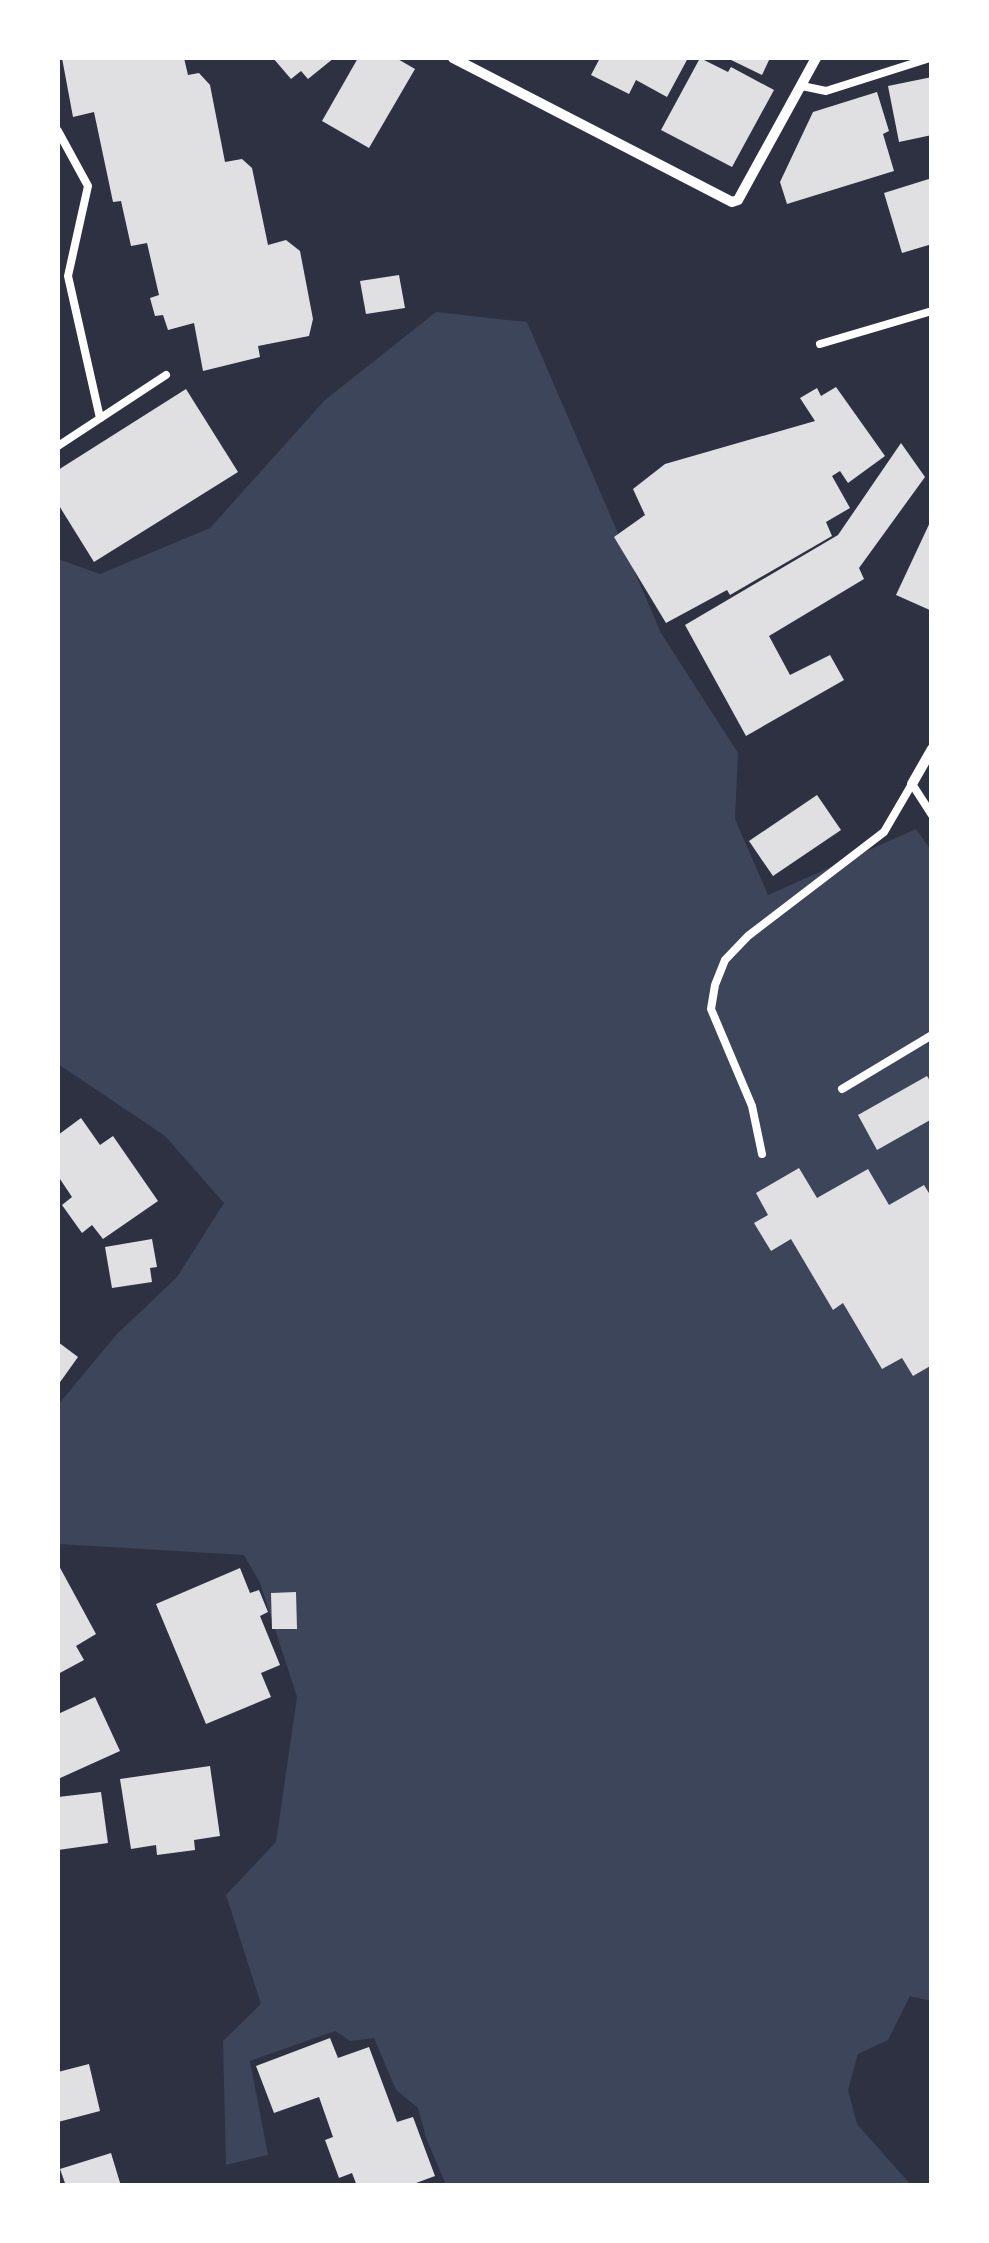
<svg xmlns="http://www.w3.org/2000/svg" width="989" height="2243" viewBox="0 0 989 2243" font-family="Poppins,sans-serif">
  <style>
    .green { fill: #3c4559 }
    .building { fill: #e0e0e3 }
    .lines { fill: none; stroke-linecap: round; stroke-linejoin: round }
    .service { stroke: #fff; stroke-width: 8 }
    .minor { stroke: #fff; stroke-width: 10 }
  </style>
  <rect width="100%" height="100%" fill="#2d3142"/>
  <polygon class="green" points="436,312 527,322 661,633 738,753 735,819 768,895 916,829 931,850 931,2001 910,1996 888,2040 858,2054 848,2090 857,2124 911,2185 446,2185 426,2138 418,2108 396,2090 374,2038 350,2041 335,2031 250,2061 268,2155 226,2165 223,2041 261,2004 226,1895 276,1842 297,1697 260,1583 244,1555 58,1544 58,1405 116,1335 177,1277 224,1203 165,1136 58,1064 58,559 100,574 210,528 325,400"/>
  <g class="building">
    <polygon points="62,58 184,58 188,75 199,73 210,85 225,162 242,159 252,168 268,245 286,240 300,251 313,319 309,336 258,346 260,357 203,371 194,323 168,330 163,315 155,316 150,298 159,295 147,243 131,246 121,201 113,202 94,112 73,117"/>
    <polygon points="273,58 334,58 308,79 301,71 291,79"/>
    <polygon points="358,58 396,58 415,69 369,148 322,121"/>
    <polygon points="600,58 688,58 667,97 636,80 629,94 591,75"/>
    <polygon points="700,58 728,72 731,67 774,90 732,167 661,130"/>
    <polygon points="727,58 770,58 762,75"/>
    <polygon points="932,77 932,135 899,142 888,86"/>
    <polygon points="877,92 889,131 883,134 894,171 787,204 780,182 813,112"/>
    <polygon points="932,178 932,244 902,253 884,193"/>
    <polygon points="399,275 405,308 366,314 360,281"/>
    <polygon points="836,387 885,456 848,483 840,471 832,476 850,508 826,522 832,536 730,595 727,590 666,623 614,537 645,515 633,489 665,464 815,421 800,398 817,388 821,396"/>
    <polygon points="186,389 238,472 94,562 58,504 58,470"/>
    <polygon points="901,443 925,477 859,568 864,579 769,636 790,675 830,655 844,680 746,736 685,625 838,535"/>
    <polygon points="932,518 932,611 896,595"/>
    <polygon points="817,795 841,830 773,876 749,841"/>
    <polygon points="927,1076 932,1084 932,1119 877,1150 858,1115"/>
    <polygon points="81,1118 100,1145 113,1136 158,1201 103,1239 92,1225 82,1233 62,1205 72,1197 58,1176 58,1135"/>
    <polygon points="799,1168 817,1198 868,1169 889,1205 924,1185 932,1198 932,1365 913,1376 902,1358 882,1369 843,1303 833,1310 791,1239 771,1251 754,1223 768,1215 756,1193"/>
    <polygon points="152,1239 157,1267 150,1268 152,1282 112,1288 105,1247"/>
    <polygon points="58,1342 78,1357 58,1385"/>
    <polygon points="58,1564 96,1634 76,1646 84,1660 58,1674"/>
    <polygon points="240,1568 250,1593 259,1590 268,1612 260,1616 280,1665 261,1673 271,1697 206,1724 156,1604"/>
    <polygon points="296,1592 297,1629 272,1629 271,1593"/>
    <polygon points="95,1697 120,1751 58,1779 58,1714"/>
    <polygon points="210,1766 220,1836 194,1840 195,1850 157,1855 156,1845 131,1849 120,1779"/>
    <polygon points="101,1792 108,1843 58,1850 58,1797"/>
    <polygon points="330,2038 338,2058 369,2047 397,2122 413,2117 435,2176 408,2186 357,2186 352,2173 339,2178 325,2140 333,2137 319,2097 274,2113 256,2066"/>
    <polygon points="89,2064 100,2111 58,2122 58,2072"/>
    <polygon points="111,2153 121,2186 66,2186 60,2169"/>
  </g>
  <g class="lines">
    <g class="service">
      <polyline points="802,86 826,91 930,58"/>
      <polyline points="58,131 88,186 68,276 100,418"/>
      <polyline points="820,344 932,311"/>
      <polyline points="58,446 166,375"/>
      <polyline points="842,1089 932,1035"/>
      <polyline points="762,1154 752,1106 711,1009 715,985 725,960 748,936 884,832 912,784 932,815"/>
    </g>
    <g class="minor">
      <polyline points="453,58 732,202 738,200 816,58"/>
      <polyline points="912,784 932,749"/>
    </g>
  </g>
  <rect width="989" height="2243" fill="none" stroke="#ffffff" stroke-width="120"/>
</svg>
